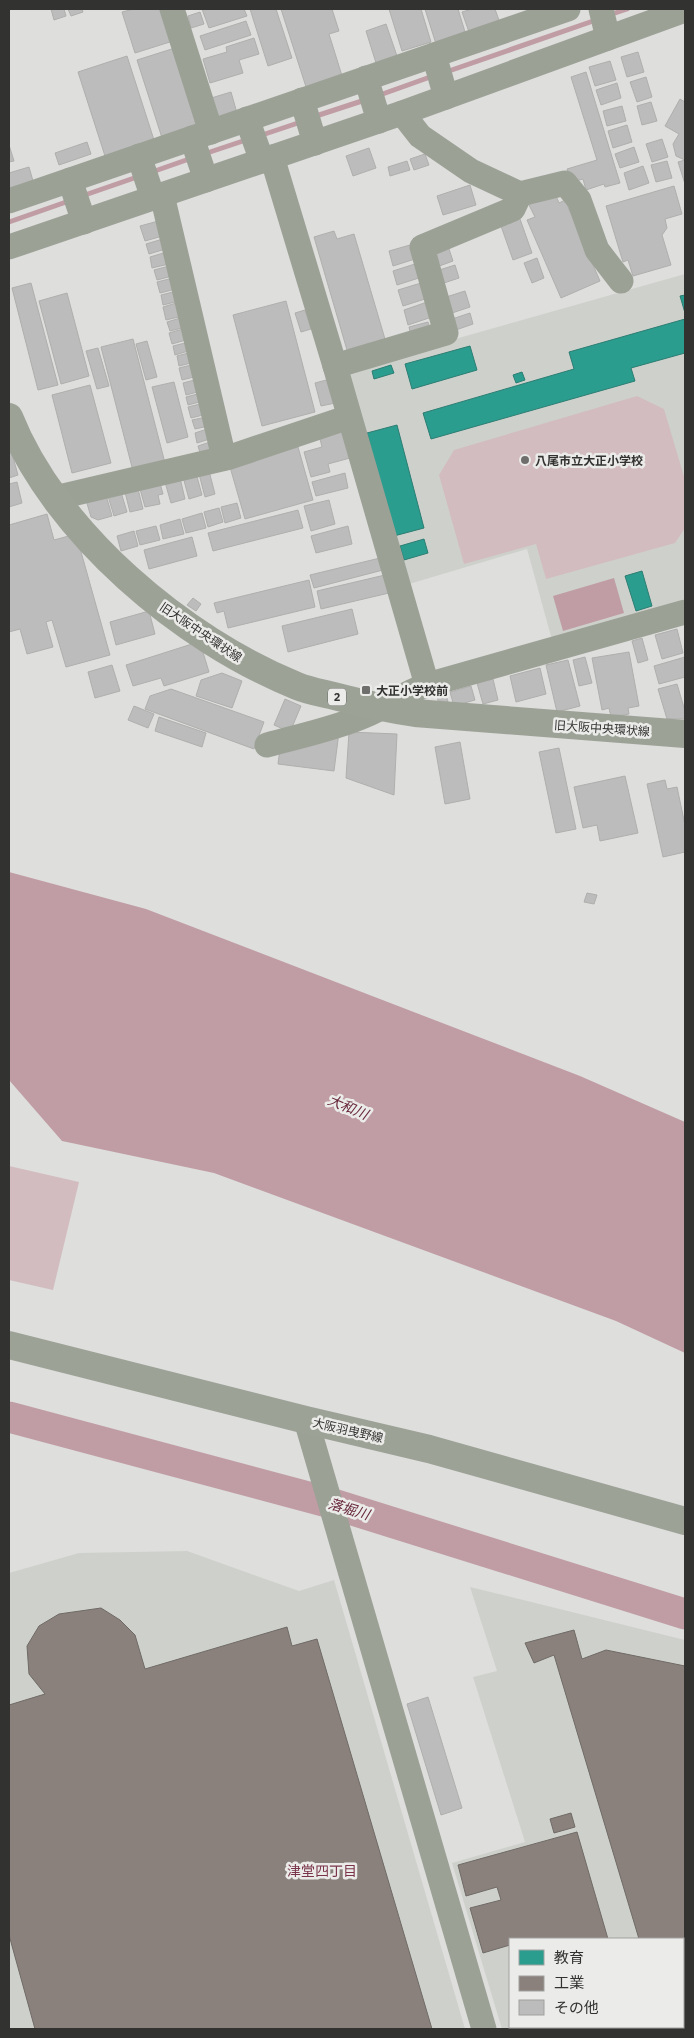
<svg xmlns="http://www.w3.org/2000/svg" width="694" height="2038" viewBox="0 0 694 2038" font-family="'IBM Plex Sans','Noto Sans JP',sans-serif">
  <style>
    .built { fill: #ced1cb; fill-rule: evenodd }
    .green { fill: #d2bcc0 }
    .water { fill: #c09da5 }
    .schools { fill: #2a9d8f; stroke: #2c7d73 }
    .industry { fill: #8a817c; stroke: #706a66 }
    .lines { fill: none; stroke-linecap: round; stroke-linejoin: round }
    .stream { stroke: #c09da5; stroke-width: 5 }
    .river { stroke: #c09da5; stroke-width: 31 }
    .building { fill: #bbbcbb; stroke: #afafae }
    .minor { stroke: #9ca196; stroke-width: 25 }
    .major { stroke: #9da297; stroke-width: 28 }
    .poi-dot { fill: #6e6f6d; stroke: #ebece9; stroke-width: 2 }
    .labels { text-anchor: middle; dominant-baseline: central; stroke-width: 5; stroke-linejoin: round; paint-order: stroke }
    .shield { fill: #ebece9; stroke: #6a6a68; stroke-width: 1 }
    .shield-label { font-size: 11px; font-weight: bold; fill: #323331 }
    .poi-label { font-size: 12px; font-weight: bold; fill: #323331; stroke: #ebece9; text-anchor: start }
    .street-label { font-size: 12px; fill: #323331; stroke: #ebece9 }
    .water-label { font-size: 14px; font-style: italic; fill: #68283c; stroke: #ebece9 }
    .neighbourhood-label { font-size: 14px; fill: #7a3449; stroke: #ebece9 }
  </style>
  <rect width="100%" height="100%" fill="#dededd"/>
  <g class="built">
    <polygon points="685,274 685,599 552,640 527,549 399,587 342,371"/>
    <polygon points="187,1551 299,1591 334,1580 465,2029 9,2029 9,1573 79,1553"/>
    <path d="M470,1587L685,1640V2029H502L452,1863L525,1842L473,1677L497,1671ZM510,1939H683V2027H510Z"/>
  </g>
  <g class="green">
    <polygon points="637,396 664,409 685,480 685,528 675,543 546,579 536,544 464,564 439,475 454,450"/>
    <polygon points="9,1166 79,1182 53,1290 9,1280"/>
  </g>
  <g class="water">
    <polygon points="614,578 624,613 563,631 553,596"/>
    <polygon points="9,872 146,909 580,1076 685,1122 685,1353 616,1321 214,1173 62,1141 9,1080"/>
  </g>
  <g class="schools">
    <polygon points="685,295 685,313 680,296"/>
    <polygon points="685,319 685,353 631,368 635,381 431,439 423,413 574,369 569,352"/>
    <polygon points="470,346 477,370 412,389 405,364"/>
    <polygon points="391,365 394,373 374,379 372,371"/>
    <polygon points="522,372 525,380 516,383 513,375"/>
    <polygon points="397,425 424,528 394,536 367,433"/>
    <polygon points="424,539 428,553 404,560 400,546"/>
    <polygon points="642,571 652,606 636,611 625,576"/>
  </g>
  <g class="industry">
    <polygon points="101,1608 120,1620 135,1635 145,1669 287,1627 292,1646 317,1639 432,2029 35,2029 9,1935 9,1705 45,1694 29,1674 27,1646 39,1626 59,1614"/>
    <polygon points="574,1630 582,1659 606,1650 685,1666 685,2029 665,2029 665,2027 683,2027 683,1939 639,1939 554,1655 534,1663 525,1643"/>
    <polygon points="571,1813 575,1827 554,1833 550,1819"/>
    <polygon points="577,1832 608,1939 510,1939 510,1945 483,1953 470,1908 501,1900 497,1887 466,1896 458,1865"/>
  </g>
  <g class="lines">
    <g class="stream">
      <polyline points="609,15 627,9"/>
      <polyline points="446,72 596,20"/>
      <polyline points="377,96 433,76"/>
      <polyline points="313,117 365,100"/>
      <polyline points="259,136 301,122"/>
      <polyline points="204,154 246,140"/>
      <polyline points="152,172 192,158"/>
      <polyline points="82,196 140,176"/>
      <polyline points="9,222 69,201"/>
    </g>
    <polyline class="river" points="9,1417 327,1502 685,1614"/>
  </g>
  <g class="building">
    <polygon points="51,9 64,9 66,16 54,20"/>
    <polygon points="68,9 82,9 83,12 71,16"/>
    <polygon points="134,9 163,9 173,41 135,53 122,12"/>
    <polygon points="202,9 244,9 247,16 209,28"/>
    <polygon points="250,9 276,9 292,58 268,66"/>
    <polygon points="281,9 332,9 339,31 329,34 343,79 307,90"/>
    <polygon points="389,9 421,9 431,42 402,51"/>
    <polygon points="425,9 458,9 466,35 436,44"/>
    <polygon points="472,9 495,9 500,23 469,32 462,12"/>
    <polygon points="200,12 204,24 191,28 188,16"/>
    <polygon points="246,21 251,35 205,50 200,36"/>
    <polygon points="386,24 397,56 376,63 366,31"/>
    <polygon points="254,38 259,54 239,60 243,73 210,83 203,59 227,52 226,47"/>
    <polygon points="178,47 204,128 163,141 137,60"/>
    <polygon points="638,52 644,72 627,77 621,57"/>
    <polygon points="127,56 154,140 105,156 78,72"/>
    <polygon points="610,61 616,80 595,86 589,67"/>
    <polygon points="586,72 620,183 605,187 604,184 586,190 583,179 572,182 567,169 597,160 571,77"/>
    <polygon points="646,77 652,97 637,102 630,82"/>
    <polygon points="617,83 621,98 601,105 596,90"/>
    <polygon points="231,92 237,113 215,120 208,99"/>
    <polygon points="680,99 685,102 685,184 678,162 685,160 676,156 673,144 679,134 665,126"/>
    <polygon points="651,102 657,121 642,125 637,106"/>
    <polygon points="622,106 626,121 607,126 603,111"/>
    <polygon points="627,125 632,142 613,148 608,131"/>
    <polygon points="662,139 668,157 652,162 646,144"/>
    <polygon points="87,142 91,154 59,165 55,153"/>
    <polygon points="9,145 14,161 9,162"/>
    <polygon points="634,147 639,162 620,168 615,154"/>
    <polygon points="369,148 376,168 353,176 346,156"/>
    <polygon points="425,154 429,165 414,170 410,159"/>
    <polygon points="407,161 410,170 390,176 388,167"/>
    <polygon points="667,161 672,178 656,182 651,165"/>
    <polygon points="643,166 649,183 629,190 624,173"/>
    <polygon points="29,167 33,181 9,188 9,173"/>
    <polygon points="470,185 476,205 443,215 437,196"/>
    <polygon points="674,186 682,214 665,219 667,228 662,235 671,265 633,276 628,260 623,262 606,206"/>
    <polygon points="554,191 559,203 565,200 600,281 561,298 527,220 535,217 528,203"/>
    <polygon points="520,219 532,253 513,260 501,226"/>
    <polygon points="162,220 166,235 145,241 140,226"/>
    <polygon points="334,231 337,239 354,234 385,339 347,350 314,237"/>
    <polygon points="166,238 169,248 149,254 146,244"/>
    <polygon points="410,245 415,259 393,266 389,251"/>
    <polygon points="448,246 453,261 434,268 429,252"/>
    <polygon points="170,251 173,263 152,268 150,257"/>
    <polygon points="537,258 544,278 532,283 524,263"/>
    <polygon points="418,263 422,277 397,285 393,271"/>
    <polygon points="173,265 176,275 157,280 154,270"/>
    <polygon points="455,265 459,278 438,285 433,272"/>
    <polygon points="177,277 180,288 160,293 157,282"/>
    <polygon points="31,283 58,385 38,390 12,288"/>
    <polygon points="421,283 425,299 403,306 398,290"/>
    <polygon points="181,290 183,300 163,305 161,295"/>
    <polygon points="465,291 470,307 449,314 443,298"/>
    <polygon points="67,293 89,376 61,384 39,301"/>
    <polygon points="183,301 187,315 166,320 163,307"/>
    <polygon points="286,301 315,412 262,426 233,315"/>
    <polygon points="427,302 432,317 408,325 404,310"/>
    <polygon points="305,310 311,329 301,332 295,313"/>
    <polygon points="470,313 473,324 453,331 449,320"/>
    <polygon points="187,316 190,326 170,331 167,322"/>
    <polygon points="428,322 432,335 412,340 409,327"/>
    <polygon points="190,327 193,338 172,344 169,333"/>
    <polygon points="133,339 165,463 133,471 101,347"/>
    <polygon points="147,341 157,377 146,380 136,344"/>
    <polygon points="193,341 195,349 175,355 173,346"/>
    <polygon points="98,348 109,386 97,389 86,351"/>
    <polygon points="196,351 199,361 179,366 177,356"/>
    <polygon points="199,363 202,375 182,380 179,368"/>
    <polygon points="202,378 205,390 186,395 183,383"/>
    <polygon points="334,378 340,402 321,406 315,383"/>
    <polygon points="174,382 188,437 167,443 152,387"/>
    <polygon points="90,385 111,463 72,473 52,395"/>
    <polygon points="205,392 207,400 188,405 186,397"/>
    <polygon points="208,402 211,413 191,418 188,407"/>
    <polygon points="211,416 213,425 195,429 192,420"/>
    <polygon points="213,427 216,437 197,443 195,433"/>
    <polygon points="342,429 350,458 328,464 330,472 311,477 304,452 322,447 319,435"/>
    <polygon points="216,440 219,451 201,456 198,446"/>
    <polygon points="298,447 313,500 245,519 230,467"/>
    <polygon points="9,450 11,450 18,475 9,478"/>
    <polygon points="209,471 215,494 205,497 199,474"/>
    <polygon points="196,473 202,495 189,499 183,477"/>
    <polygon points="345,473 348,488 316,496 312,482"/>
    <polygon points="180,478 185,499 171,503 165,482"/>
    <polygon points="17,482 22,503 9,507 9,484"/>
    <polygon points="160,483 163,494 158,495 160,504 145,507 140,489"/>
    <polygon points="138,489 143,509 130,512 125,492"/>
    <polygon points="121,492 127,512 114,516 108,496"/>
    <polygon points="106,495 112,516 98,520 91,517 86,500"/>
    <polygon points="329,500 335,524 311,531 304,506"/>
    <polygon points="237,503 241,518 225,523 221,507"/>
    <polygon points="219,508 223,522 208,527 204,512"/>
    <polygon points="298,510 303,528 213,551 208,533"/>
    <polygon points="202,513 206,528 186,533 182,519"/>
    <polygon points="47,514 54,540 76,534 110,655 66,667 52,620 46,622 53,647 27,654 20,629 9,632 9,525"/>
    <polygon points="180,519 184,534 163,539 160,525"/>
    <polygon points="156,526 160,540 140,545 136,531"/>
    <polygon points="348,526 352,544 316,553 311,536"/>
    <polygon points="134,531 138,546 121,551 117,536"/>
    <polygon points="192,537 197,556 149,569 144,550"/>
    <polygon points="380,558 383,570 314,588 310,575"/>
    <polygon points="385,575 389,593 321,609 317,591"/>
    <polygon points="309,580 315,607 228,628 224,611 217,613 214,603"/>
    <polygon points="193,598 201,604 196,611 187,605"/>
    <polygon points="352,609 358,634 288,652 282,626"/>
    <polygon points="149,611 155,634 116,645 110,622"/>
    <polygon points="677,629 683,653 662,659 655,635"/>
    <polygon points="642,638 648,660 638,663 632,641"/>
    <polygon points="192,644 202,649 209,672 164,686 161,678 133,686 126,665"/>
    <polygon points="629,652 639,706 628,708 629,714 611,717 609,708 602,710 592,658"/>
    <polygon points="585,657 592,683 579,686 573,660"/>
    <polygon points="685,657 685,677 659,684 654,666"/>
    <polygon points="568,660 580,706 557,712 546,665"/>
    <polygon points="112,665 120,691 95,698 88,672"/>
    <polygon points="540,668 546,694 516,702 510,676"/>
    <polygon points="222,673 242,681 232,708 196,696 201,680"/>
    <polygon points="493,679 498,700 483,704 477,683"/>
    <polygon points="677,684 685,711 685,719 667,719 658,689"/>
    <polygon points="471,686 475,700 454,706 450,692"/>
    <polygon points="171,689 264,722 254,749 145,709 150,696"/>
    <polygon points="445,691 448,702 439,704 436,693"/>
    <polygon points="285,699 301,706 290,732 274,725"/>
    <polygon points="134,706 154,714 148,728 128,720"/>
    <polygon points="159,717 206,733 202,747 155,731"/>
    <polygon points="339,732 334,771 278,764 280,748"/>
    <polygon points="349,732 397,734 394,795 346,778"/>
    <polygon points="460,742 470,799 445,804 435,747"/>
    <polygon points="559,748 576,829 556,833 539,752"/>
    <polygon points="625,776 638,833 600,841 597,825 583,828 574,787"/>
    <polygon points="665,780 667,789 677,787 685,825 685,852 663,857 647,784"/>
    <polygon points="587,893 597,895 594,904 584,902"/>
    <polygon points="428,1697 462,1808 441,1815 407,1704"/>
  </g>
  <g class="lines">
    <g class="minor">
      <polyline points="172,9 211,132"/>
      <polyline points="601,9 608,38"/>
      <polyline points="434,55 446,97"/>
      <polyline points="366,78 379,121"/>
      <polyline points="302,100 315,143"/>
      <polyline points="402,113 420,136 471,171 520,194 565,183 579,200 597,250 621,281"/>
      <polyline points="247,119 262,161"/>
      <polyline points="192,138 206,180"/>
      <polyline points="139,156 153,198"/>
      <polyline points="272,157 335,366 427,685"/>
      <polyline points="70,180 84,222"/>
      <polyline points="162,195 224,458"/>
      <polyline points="9,201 568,9"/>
      <polyline points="9,247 402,113 685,10"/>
      <polyline points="335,366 446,333 422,247 513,209 520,194"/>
      <polyline points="55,498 230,457 349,417"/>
      <path d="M267,745C299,736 334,729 364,716C386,707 404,693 427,685L685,612"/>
      <polyline points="306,1420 484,2029"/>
    </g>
    <g class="major">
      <path d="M9,417C55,533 183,640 297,686C309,691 322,693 334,696C361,703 387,709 415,713L685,734"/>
      <polyline points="9,1345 306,1420 429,1449 685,1521"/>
    </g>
  </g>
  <g class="poi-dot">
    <circle cx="525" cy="460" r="5"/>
    <rect x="361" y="685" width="10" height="10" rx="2.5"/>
  </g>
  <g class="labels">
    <rect class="shield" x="328" y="688.5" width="18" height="17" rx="4"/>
    <g class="shield-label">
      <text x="337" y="697">2</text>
    </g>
    <g class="poi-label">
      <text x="535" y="460">八尾市立大正小学校</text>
      <text x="376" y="690">大正小学校前</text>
    </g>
    <g class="street-label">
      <text transform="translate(201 632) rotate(34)">旧大阪中央環状線</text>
      <text transform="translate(602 728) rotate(4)">旧大阪中央環状線</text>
      <text transform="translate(348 1430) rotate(13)">大阪羽曳野線</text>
    </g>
    <g class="water-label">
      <text transform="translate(348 1107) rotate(23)">大和川</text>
      <text transform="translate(349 1509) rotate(17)">落堀川</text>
    </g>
    <g class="neighbourhood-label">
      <text x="322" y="1871">津堂四丁目</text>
    </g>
  </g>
  <rect width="694" height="2038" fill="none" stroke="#323331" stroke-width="20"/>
  <rect x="509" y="1938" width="175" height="90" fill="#ebece9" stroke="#a1a29f"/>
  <rect x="519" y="1950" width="25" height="15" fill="#2a9d8f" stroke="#a1a29f"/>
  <text x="554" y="1963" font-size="15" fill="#323331">教育</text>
  <rect x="519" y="1976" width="25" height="15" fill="#8a817c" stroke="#a1a29f"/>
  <text x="554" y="1988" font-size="15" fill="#323331">工業</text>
  <rect x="519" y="2000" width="25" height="15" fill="#bbbcbb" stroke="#a1a29f"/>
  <text x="554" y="2013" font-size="15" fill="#323331">その他</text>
</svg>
